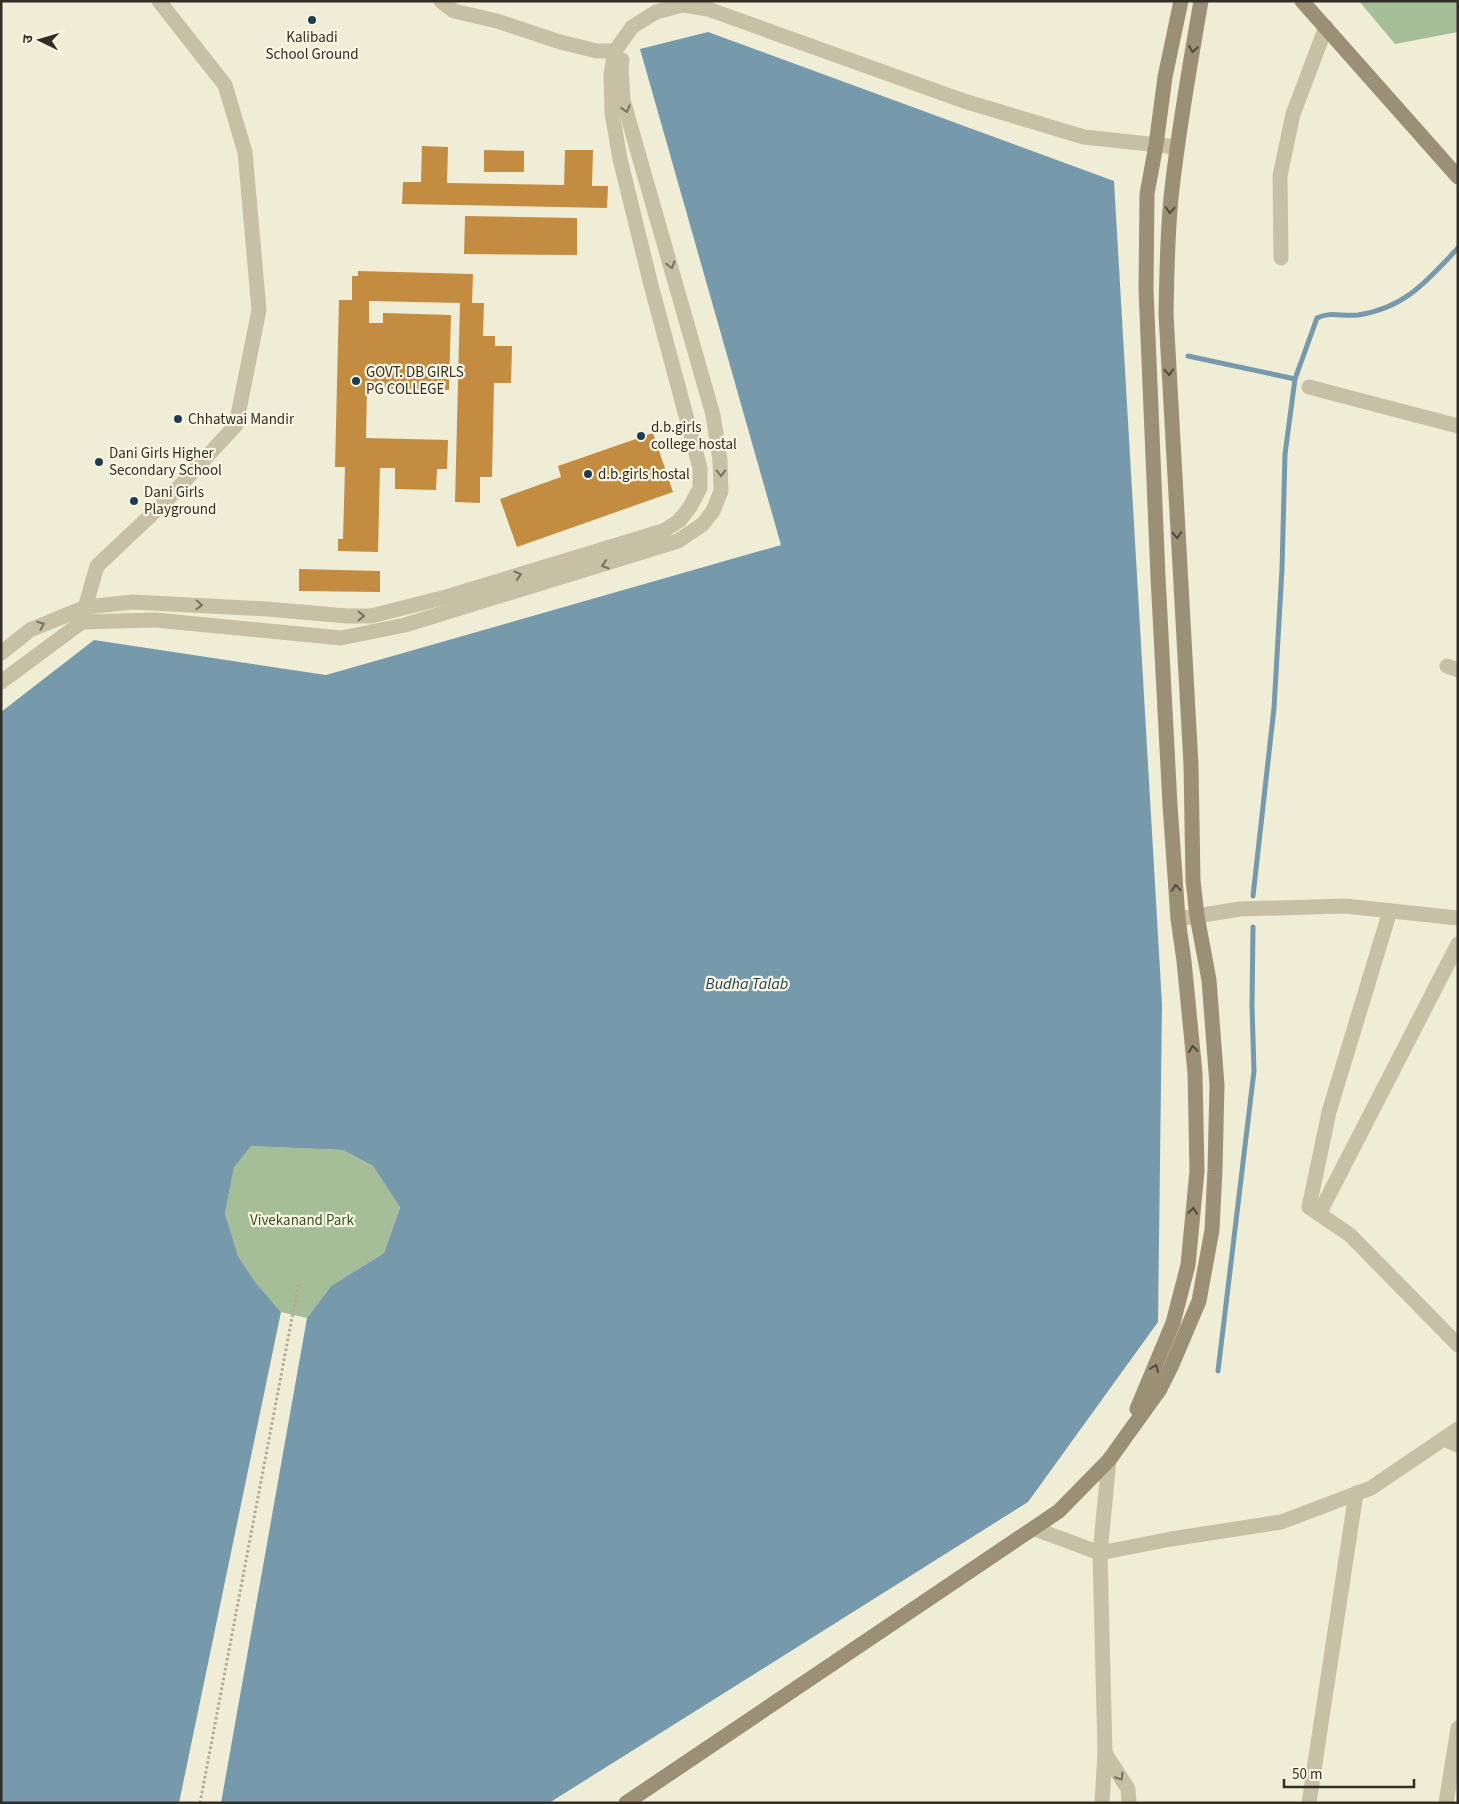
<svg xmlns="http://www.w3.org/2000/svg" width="1459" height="1804" viewBox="0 0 1459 1804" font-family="'Source Sans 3','Noto Sans Devanagari',sans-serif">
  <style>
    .green { fill: #a5be98 }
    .water { fill: #7799ac }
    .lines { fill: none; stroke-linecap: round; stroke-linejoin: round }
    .stream { stroke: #7799ac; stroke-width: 5 }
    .building { fill: #c48c41 }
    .path { stroke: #b3aa8e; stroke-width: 3; stroke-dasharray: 2.5 2.5; stroke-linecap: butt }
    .street { stroke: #c7c0a4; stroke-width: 15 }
    .secondary { stroke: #9b8f75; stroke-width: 15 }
    .oneway { stroke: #524b3d }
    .oneway2 { stroke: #76705e }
    .poi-dot { fill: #1c3d53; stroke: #f8f5e3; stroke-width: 2 }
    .labels { text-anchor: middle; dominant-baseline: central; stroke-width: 4.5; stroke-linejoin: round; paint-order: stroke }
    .poi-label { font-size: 15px; fill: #332e25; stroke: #f8f5e3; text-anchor: start }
    .park-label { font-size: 15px; fill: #36512a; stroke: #f8f5e3 }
    .water-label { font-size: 16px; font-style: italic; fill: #1c3d53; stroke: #f8f5e3 }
  </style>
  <rect width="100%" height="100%" fill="#f0edd7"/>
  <g class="green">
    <polygon points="1359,1 1458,1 1458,32 1395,44"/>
    <polygon points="251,1146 343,1150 373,1166 400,1206 384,1253 331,1286 307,1318 281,1312 256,1283 238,1256 225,1213 234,1168"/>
  </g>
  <polygon class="water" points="708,32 1114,181 1162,1004 1158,1322 1028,1502 549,1803 221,1803 307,1318 331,1286 384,1253 400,1207 373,1166 343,1150 251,1146 234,1168 225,1213 238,1256 256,1283 281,1312 179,1803 1,1803 1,712 94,640 326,675 781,545 640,49"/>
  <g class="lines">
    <g class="stream">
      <polyline points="1188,356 1295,379"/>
      <path d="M1253,896L1274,708L1282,569L1285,454L1295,379L1317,318C1331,311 1342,317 1358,315C1405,308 1427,281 1458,248"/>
      <polyline points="1218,1371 1254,1071 1252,1006 1253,927"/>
    </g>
  </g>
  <g class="building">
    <polygon points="422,146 448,147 447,183 564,185 565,150 593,150 592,186 608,186 607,208 402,204 403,182 421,182"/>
    <polygon points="484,150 524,151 524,172 484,172"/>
    <polygon points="465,216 577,218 577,255 464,254"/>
    <polygon points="358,271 473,274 472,303 484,303 483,336 495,336 495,346 512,346 511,383 494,383 492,477 480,477 480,503 455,502 460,303 369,301 369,323 383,323 383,313 451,315 449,390 367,388 366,438 448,440 447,469 437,469 436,490 395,489 395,468 380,468 378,552 338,551 338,539 343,539 345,467 335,467 339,300 352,300 352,276 358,276"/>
    <polygon points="653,433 673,492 517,547 500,499 561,477 558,466"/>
    <polygon points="299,569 380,571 380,592 299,591"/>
  </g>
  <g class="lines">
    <polyline class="path" points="200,1803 299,1281"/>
    <g class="street">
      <polyline points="441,1 454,11 497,21 560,42 597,51 615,51"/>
      <polyline points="1281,258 1280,176 1293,114 1326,27"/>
      <polyline points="1309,387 1458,426"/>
      <polyline points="83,615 97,566 167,500 236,425 259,310 245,152 225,85 159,1"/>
      <polyline points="1,653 30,630 86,607 133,602 267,609 347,616 371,616 446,597 663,531 679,521 690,507 700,488 700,468 651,285 620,159 612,113 611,74 615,51 632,27 656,12 683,5 708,9 964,101 1084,137 1177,147"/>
      <polyline points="1447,666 1458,670"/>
      <polyline points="1,682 82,622 155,620 341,638 405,625 678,541 703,524 713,511 721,491 720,460 713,415 623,100 621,67 622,60"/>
      <polyline points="1390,911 1329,1112 1309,1207 1350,1235 1458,1345"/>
      <polyline points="1178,919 1240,909 1345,906 1458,918"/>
      <polyline points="1319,1214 1458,944"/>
      <polyline points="1444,1439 1458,1445"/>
      <polyline points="1035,1529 1100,1553 1171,1539 1281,1522 1371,1488 1458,1429"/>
      <polyline points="1105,1753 1128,1789 1129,1803"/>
      <polyline points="1102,1803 1105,1753 1100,1553 1109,1460"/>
      <polyline points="1309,1803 1356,1493"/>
      <polyline points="1446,1803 1458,1728"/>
    </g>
    <g class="secondary">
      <polyline points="1302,1 1458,177"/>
      <polyline points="1137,1409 1173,1323 1188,1265 1197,1171 1195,1073 1184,961 1178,919 1170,805 1158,577 1146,289 1147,194 1156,145 1165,77 1181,1"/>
      <path d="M626,1803L1059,1511L1109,1460L1160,1389L1171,1367L1199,1301L1212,1230L1215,1170L1217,1085L1209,980L1197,916L1193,880L1191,765L1166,314C1167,273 1167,231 1172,189C1179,126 1190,64 1201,1"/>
    </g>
  </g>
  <defs><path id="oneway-chevron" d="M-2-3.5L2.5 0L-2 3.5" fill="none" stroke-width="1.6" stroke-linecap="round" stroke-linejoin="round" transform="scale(1.25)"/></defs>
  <g class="oneway">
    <use href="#oneway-chevron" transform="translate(1193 49) rotate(100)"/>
    <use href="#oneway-chevron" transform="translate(1170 210) rotate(94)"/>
    <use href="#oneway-chevron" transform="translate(1169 372) rotate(87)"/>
    <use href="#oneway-chevron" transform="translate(1177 535) rotate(87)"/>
    <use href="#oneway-chevron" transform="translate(1176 888) rotate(-94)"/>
    <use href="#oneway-chevron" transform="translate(1193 1049) rotate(-96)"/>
    <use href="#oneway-chevron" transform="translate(1193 1211) rotate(-84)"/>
    <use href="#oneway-chevron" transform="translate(1155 1368) rotate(-67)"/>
  </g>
  <g class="oneway2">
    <use href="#oneway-chevron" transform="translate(626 109) rotate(74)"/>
    <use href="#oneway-chevron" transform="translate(671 265) rotate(74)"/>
    <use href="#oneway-chevron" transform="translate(721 473) rotate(89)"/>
    <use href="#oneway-chevron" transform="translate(605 565) rotate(163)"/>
    <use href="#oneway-chevron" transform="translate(518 575) rotate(-17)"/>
    <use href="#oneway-chevron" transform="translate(199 605) rotate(3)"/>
    <use href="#oneway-chevron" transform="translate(361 616)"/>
    <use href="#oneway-chevron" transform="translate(41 625) rotate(-22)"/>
    <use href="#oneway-chevron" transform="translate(1120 1777) rotate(58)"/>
  </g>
  <g class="poi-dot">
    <circle cx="312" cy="20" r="5"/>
    <circle cx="356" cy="381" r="5"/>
    <circle cx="178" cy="419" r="5"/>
    <circle cx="641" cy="436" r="5"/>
    <circle cx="99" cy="462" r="5"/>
    <circle cx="588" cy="474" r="5"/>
    <circle cx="134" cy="501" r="5"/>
  </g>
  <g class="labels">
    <g class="poi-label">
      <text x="312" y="37" text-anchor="middle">Kalibadi<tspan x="312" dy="17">School Ground</tspan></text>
      <text x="366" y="372">GOVT. DB GIRLS<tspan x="366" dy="17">PG COLLEGE</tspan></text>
      <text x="188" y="419">Chhatwai Mandir</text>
      <text x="651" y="427">d.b.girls<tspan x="651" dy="17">college hostal</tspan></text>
      <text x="109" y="453">Dani Girls Higher<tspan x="109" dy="17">Secondary School</tspan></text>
      <text x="598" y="474">d.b.girls hostal</text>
      <text x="144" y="492">Dani Girls<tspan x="144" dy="17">Playground</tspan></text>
    </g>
    <g class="park-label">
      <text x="302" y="1220">Vivekanand Park</text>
    </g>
    <g class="water-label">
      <text x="747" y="984">Budha Talab</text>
    </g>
  </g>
  <rect width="1459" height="1804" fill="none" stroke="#332e25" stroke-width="5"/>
  <g transform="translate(40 40) rotate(275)" stroke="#f8f5e3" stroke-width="4" paint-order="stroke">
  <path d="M0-4L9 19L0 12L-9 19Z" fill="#332e25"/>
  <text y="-8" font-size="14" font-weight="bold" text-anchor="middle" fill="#332e25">उ</text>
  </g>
  <path d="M1284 1779v8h130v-8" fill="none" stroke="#332e25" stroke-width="2.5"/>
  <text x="1292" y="1779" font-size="15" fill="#332e25" stroke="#f8f5e3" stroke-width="4" paint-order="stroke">50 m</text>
</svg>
